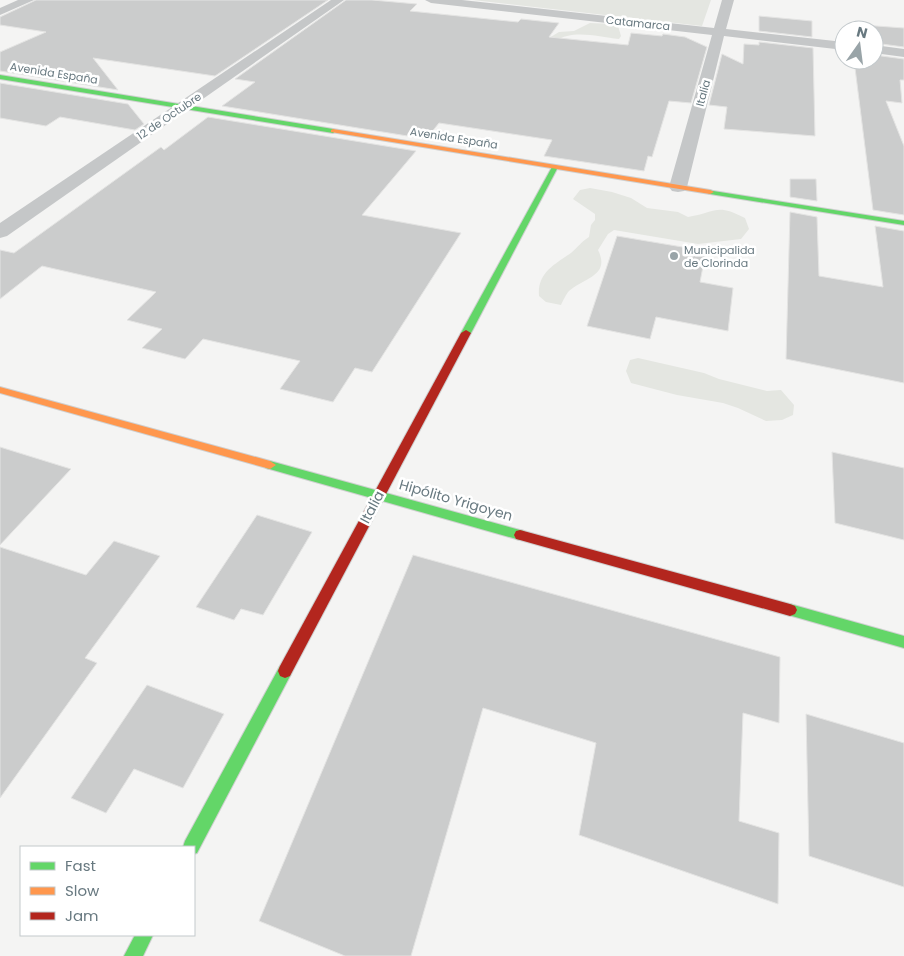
<svg xmlns="http://www.w3.org/2000/svg" width="904" height="956" viewBox="0 0 904 956" font-family="Poppins,sans-serif">
  <style>
    .green { fill: #e4e6e1 }
    .building { fill: #cbcccc; stroke: #e4e4e3 }
    .lines { fill: none; stroke-linecap: round; stroke-linejoin: round }
    .fast-casing { stroke: #cfd0d0; stroke-width: 2 }
    .slow-casing { stroke: #cfd0d0; stroke-width: 2 }
    .jam-casing { stroke: #cfd0d0; stroke-width: 2 }
    .street { fill: #c5c7c8; fill-rule: evenodd }
    .fast { fill: #63d668; fill-rule: evenodd }
    .slow { fill: #ff974d; fill-rule: evenodd }
    .jam { fill: #b3261e; fill-rule: evenodd }
    .poi-dot { fill: #99a4a8; stroke: #fff; stroke-width: 2 }
    .labels { text-anchor: middle; dominant-baseline: central; stroke-width: 5; stroke-linejoin: round; paint-order: stroke }
    .far-street-label { font-size: 11px; fill: #687980; stroke: #fff }
    .far-poi-label { font-size: 11px; fill: #687980; stroke: #fff; text-anchor: start }
    .street-label { font-size: 14px; fill: #687980; stroke: #fff }
  </style>
  <rect width="100%" height="100%" fill="#f4f4f3"/>
  <g class="green">
    <polygon points="473,0 711,0 702,26"/>
    <path d="M590,23L612,24L618,26L621,36L619,39C598,37 574,29 555,41L549,38L559,32L574,31Z"/>
    <path d="M590,188L612,192L631,198L647,208L678,212L688,217C717,212 716,203 745,218L749,229L741,239L698,244L614,230L608,234L598,250C611,276 583,278 569,291C566,294 563,301 561,305L546,302L539,296C537,273 555,264 571,253C577,248 582,241 589,237L591,225L595,220V214L573,199L580,190Z"/>
    <polygon points="638,358 704,373 719,379 767,391 781,390 794,405 793,415 782,420 766,421 738,408 723,403 677,395 631,383 626,371 630,360"/>
  </g>
  <g class="building">
    <polygon points="36,0 328,0 215,76 93,58 118,90 0,71 0,52 46,32 0,25 0,17"/>
    <polygon points="346,0 372,0 417,4 410,11 518,22 521,19 559,23 549,37 628,45 631,33 662,36 663,34 685,37 707,47 691,103 669,101 652,157 648,156 644,171 544,156 552,140 439,123 426,139 222,106 255,82 235,79"/>
    <polygon points="759,16 812,21 812,37 759,31"/>
    <polygon points="849,24 904,28 904,47 874,43 874,30 850,30"/>
    <polygon points="759,42 813,48 815,136 724,129 727,107 709,105 722,54 743,64 744,44 759,45"/>
    <polygon points="874,55 904,59 904,80 900,80 902,103 886,101 904,146 904,215 873,210 854,60 874,60"/>
    <polygon points="0,83 128,104 144,124 135,130 60,117 46,126 0,118"/>
    <polygon points="208,117 416,151 362,215 461,233 372,372 355,368 333,402 280,389 300,361 203,339 185,359 142,348 162,329 127,320 156,292 42,266 0,299 0,250 14,253 161,147 164,150"/>
    <polygon points="790,179 816,179 817,201 790,197"/>
    <polygon points="790,212 817,217 819,276 883,287 875,226 904,231 904,383 786,359"/>
    <polygon points="617,236 706,251 700,282 733,288 728,331 656,317 650,339 587,326"/>
    <polygon points="0,447 71,469 0,545"/>
    <polygon points="832,452 904,468 904,540 835,523"/>
    <polygon points="257,515 312,532 263,615 241,609 234,620 196,607"/>
    <polygon points="114,541 160,556 85,658 97,663 0,798 0,547 86,575"/>
    <polygon points="413,555 780,657 779,723 743,713 739,821 779,833 778,904 579,835 596,743 483,708 411,956 345,956 259,921"/>
    <polygon points="147,685 224,714 183,788 134,769 106,813 71,798"/>
    <polygon points="806,714 904,743 904,887 809,856"/>
  </g>
  <g class="lines">
    <g class="fast-casing">
      <g id="fast">
        <polygon points="0,75 333,129 336,131 333,133 0,79"/>
        <polygon points="555,165 558,167 471,333 466,336 463,335 461,333 552,167"/>
        <polygon points="707,190 904,221 904,225 710,194 706,192"/>
        <polygon points="270,461 520,530 524,531 526,535 524,539 520,540 266,468 264,465 266,462"/>
        <polygon points="790,604 904,636 904,648 785,614 783,610 785,606"/>
        <polygon points="285,664 290,666 292,671 290,676 197,853 194,854 194,847 183,847 185,841 280,666"/>
        <polygon points="135,935 153,935 143,956 124,956"/>
      </g>
    </g>
    <g class="slow-casing">
      <g id="slow">
        <polygon points="333,129 710,190 714,192 710,194 331,132 331,130"/>
        <polygon points="0,387 270,461 276,465 270,469 0,393"/>
      </g>
    </g>
    <g class="jam-casing">
      <g id="jam">
        <polygon points="466,330 471,333 290,676 285,678 280,676 278,671 280,666 461,333"/>
        <polygon points="520,530 790,604 795,606 797,610 795,614 790,616 520,540 516,539 514,535 516,531"/>
      </g>
    </g>
    <g class="street">
      <polygon points="18,0 34,0 0,15 0,8"/>
      <polygon points="331,0 344,0 7,236 0,238 0,223"/>
      <polygon points="425,0 462,0 714,28 722,0 734,0 726,29 844,42 844,50 724,36 687,187 684,191 678,192 672,191 669,187 712,35 431,3"/>
      <polygon points="874,45 904,49 904,57 874,53"/>
    </g>
    <use href="#fast" class="fast"/>
    <use href="#slow" class="slow"/>
    <use href="#jam" class="jam"/>
  </g>
  <circle class="poi-dot" cx="674" cy="256" r="5"/>
  <g class="labels">
    <g class="far-street-label">
      <text transform="translate(638 23) rotate(6)">Catamarca</text>
      <text transform="translate(54 73) rotate(9)">Avenida España</text>
      <text transform="translate(703 93) rotate(-75)">Italia</text>
      <text transform="translate(169 116) rotate(-34)">12 de Octubre</text>
      <text transform="translate(454 138) rotate(9)">Avenida España</text>
    </g>
    <g class="far-poi-label">
      <text x="684" y="250">Municipalida<tspan x="684" dy="13">de Clorinda</tspan></text>
    </g>
    <g class="street-label">
      <text transform="translate(456 500) rotate(16)">Hipólito Yrigoyen</text>
      <text transform="translate(372 507) rotate(-62)">Italia</text>
    </g>
  </g>
  <rect x="20" y="846" width="175" height="90" fill="#ffffff" stroke="#c3c9cc"/>
  <rect x="30" y="862" width="25" height="8" fill="#63d668" stroke="#c3c9cc"/>
  <text x="65" y="871" font-size="15" fill="#687980">Fast</text>
  <rect x="30" y="887" width="25" height="8" fill="#ff974d" stroke="#c3c9cc"/>
  <text x="65" y="896" font-size="15" fill="#687980">Slow</text>
  <rect x="30" y="912" width="25" height="8" fill="#b3261e" stroke="#c3c9cc"/>
  <text x="65" y="921" font-size="15" fill="#687980">Jam</text>
  <g transform="translate(859 45) rotate(14)"><circle r="24" fill="#ffffff" stroke="#c3c9cc"/>
  <path d="M0-4L9 19L0 12L-9 19Z" fill="#99a4a8"/>
  <text y="-8" font-size="14" font-weight="bold" text-anchor="middle" fill="#687980">N</text>
  </g>
</svg>
